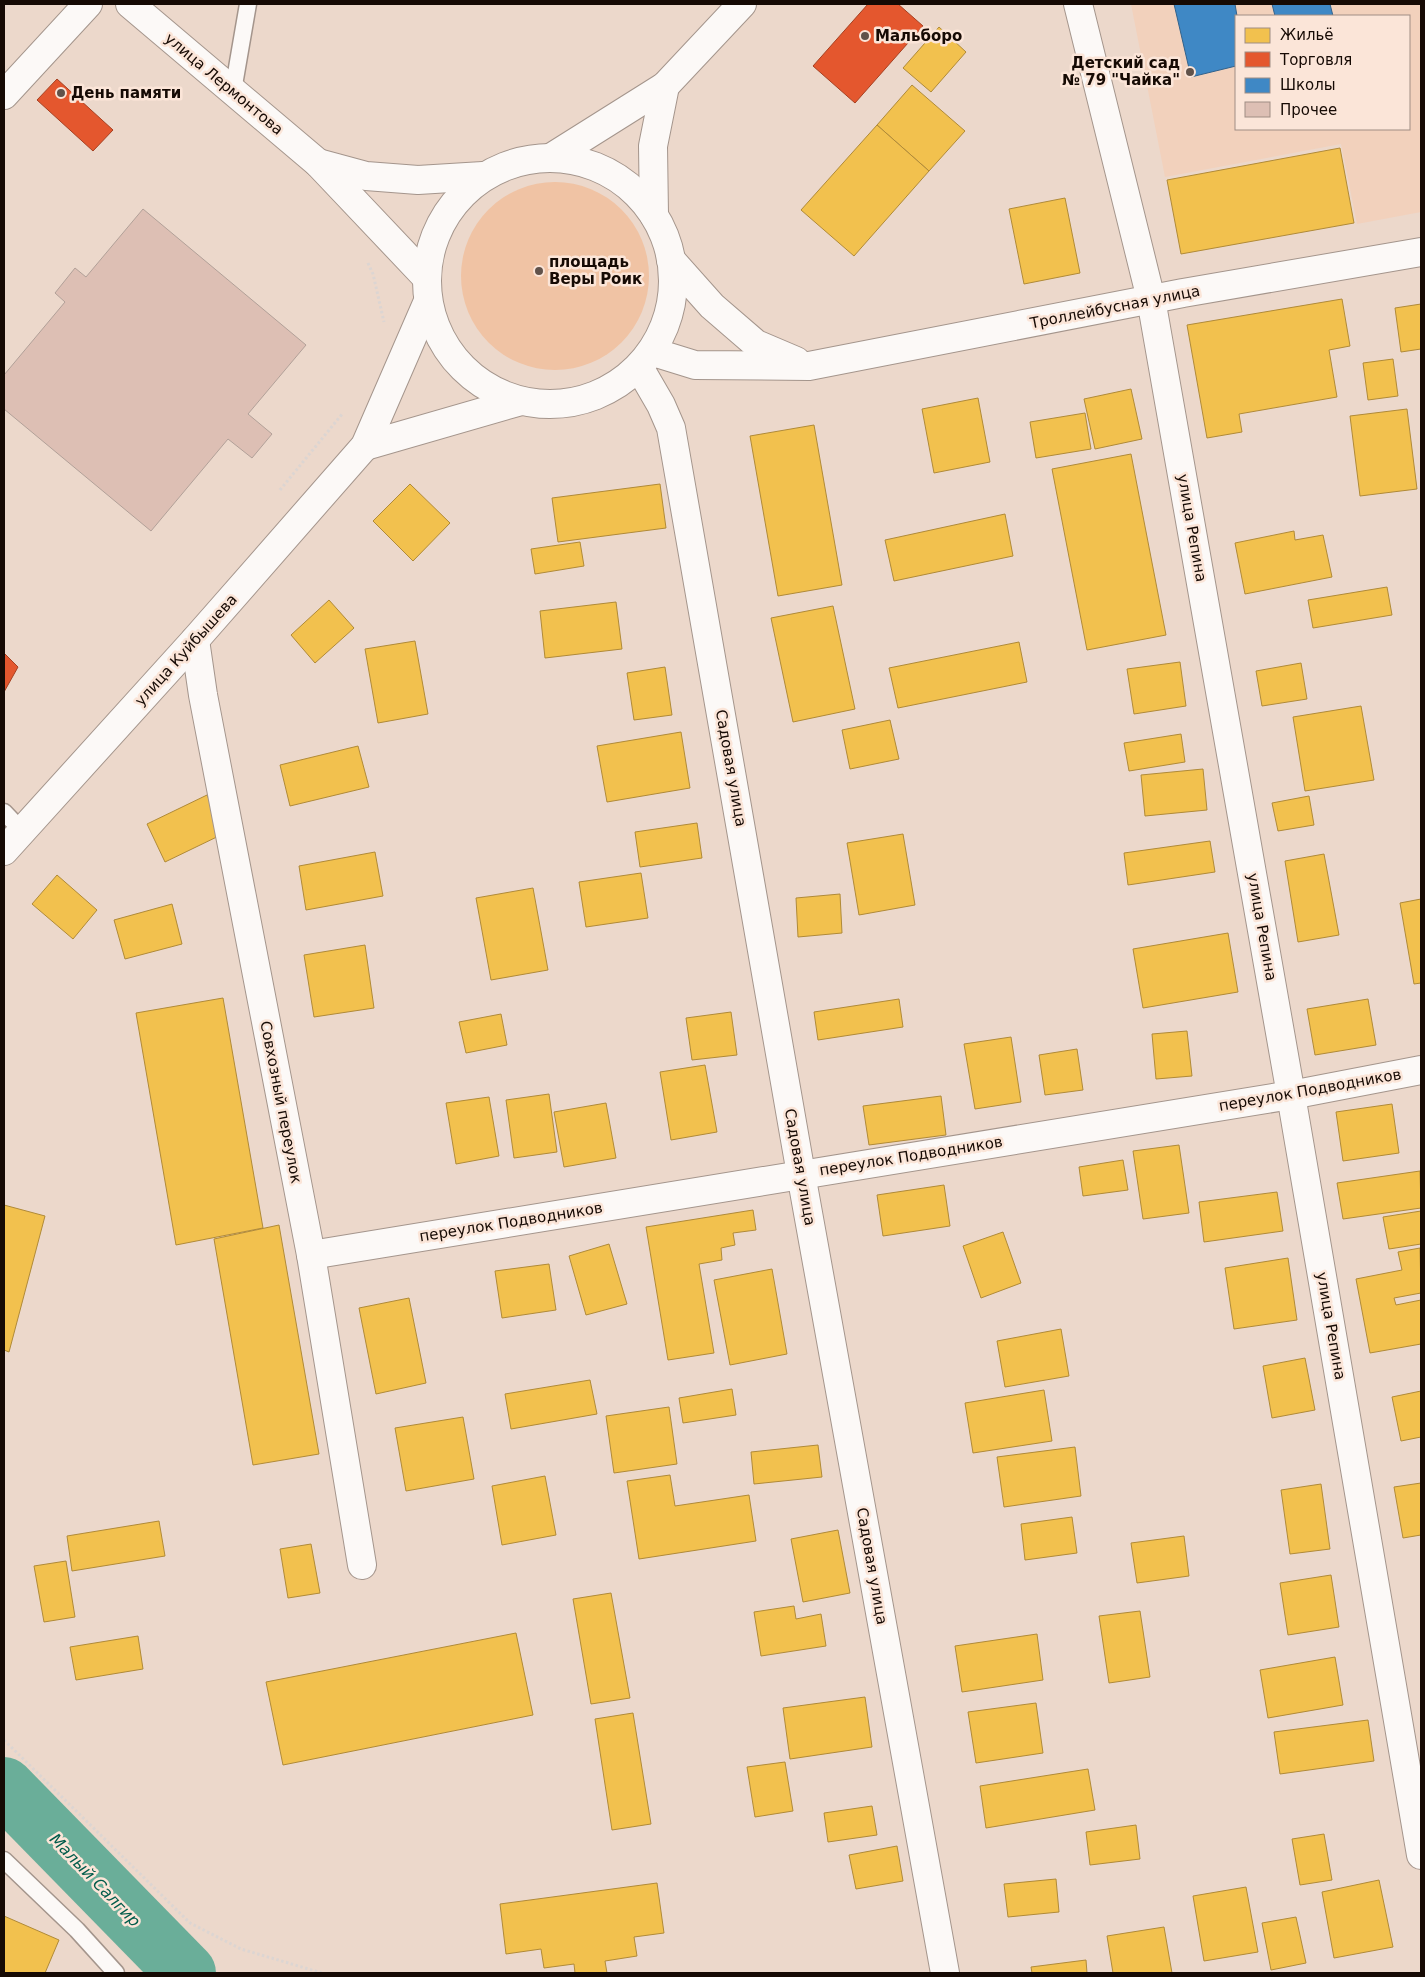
<svg xmlns="http://www.w3.org/2000/svg" width="1425" height="1977" viewBox="0 0 1425 1977" font-family="'DejaVu Sans',sans-serif">
  <style>
    .built { fill: #f2d1bc; fill-rule: evenodd }
    .green { fill: #f0c3a4 }
    .homes { fill: #f2c14e; stroke: #b08a38 }
    .shops { fill: #e4572e; stroke: #a64021 }
    .schools { fill: #3f88c5; stroke: #33628b }
    .lines { fill: none; stroke-linecap: round; stroke-linejoin: round }
    .river { stroke: #6aae99; stroke-width: 60 }
    .building { fill: #ddbfb4; stroke: #b1a098 }
    .lane-casing { stroke: #a4958c; stroke-width: 19 }
    .street-casing { stroke: #a4958c; stroke-width: 30 }
    .secondary-casing { stroke: #a4958c; stroke-width: 30 }
    .path { stroke: #dcd5d2; stroke-width: 3; stroke-dasharray: 2.5 2.5; stroke-linecap: butt }
    .lane { stroke: #fcf9f7; stroke-width: 16 }
    .street { stroke: #fcf9f7; stroke-width: 28 }
    .secondary { stroke: #fcf9f7; stroke-width: 28 }
    .poi-dot { fill: #61524a; stroke: #fbe5d8; stroke-width: 2 }
    .labels { text-anchor: middle; dominant-baseline: central; stroke-width: 5; stroke-linejoin: round; paint-order: stroke }
    .poi-label { font-size: 15px; font-weight: bold; fill: #160a04; stroke: #fbe5d8; text-anchor: start }
    .street-label { font-size: 15px; fill: #160a04; stroke: #fbe5d8 }
    .water-label { font-size: 16px; font-style: italic; fill: #025c4b; stroke: #fbe5d8 }
  </style>
  <rect width="100%" height="100%" fill="#ecd8cb"/>
  <path class="built" d="M1131,4H1421V212L1357,224L1341,144L1165,177ZM1236,16H1409V129H1236Z"/>
  <circle class="green" cx="555" cy="276" r="94"/>
  <g class="homes">
    <polygon points="939,27 966,52 931,92 903,68"/>
    <polygon points="912,85 965,131 929,171 877,125"/>
    <polygon points="877,125 929,171 854,256 801,210"/>
    <polygon points="1340,148 1354,223 1181,254 1167,180"/>
    <polygon points="1065,198 1080,273 1024,284 1009,209"/>
    <polygon points="1342,299 1350,346 1329,350 1337,397 1239,414 1242,432 1207,438 1187,325"/>
    <polygon points="1421,304 1421,349 1401,352 1395,308"/>
    <polygon points="1393,359 1398,396 1368,400 1363,363"/>
    <polygon points="1131,389 1142,439 1095,449 1084,399"/>
    <polygon points="978,398 990,462 934,473 922,409"/>
    <polygon points="1407,409 1417,489 1360,496 1350,416"/>
    <polygon points="1085,413 1091,449 1036,458 1030,422"/>
    <polygon points="814,425 842,585 778,596 750,436"/>
    <polygon points="1131,454 1166,635 1087,650 1052,469"/>
    <polygon points="410,484 450,523 413,561 373,521"/>
    <polygon points="660,484 666,528 558,542 552,498"/>
    <polygon points="1005,514 1013,556 894,581 885,540"/>
    <polygon points="1294,531 1295,540 1323,535 1332,577 1245,594 1235,543"/>
    <polygon points="580,542 584,566 535,574 531,549"/>
    <polygon points="1387,587 1392,615 1313,628 1308,600"/>
    <polygon points="329,600 354,628 315,663 291,635"/>
    <polygon points="616,602 622,649 545,658 540,611"/>
    <polygon points="833,606 855,709 793,722 771,618"/>
    <polygon points="415,641 428,714 378,723 365,649"/>
    <polygon points="1019,642 1027,682 898,708 889,668"/>
    <polygon points="1180,662 1186,706 1134,714 1127,669"/>
    <polygon points="1301,663 1307,699 1262,706 1256,671"/>
    <polygon points="665,667 672,715 634,720 627,673"/>
    <polygon points="1361,706 1374,780 1305,791 1293,717"/>
    <polygon points="890,720 899,759 850,769 842,730"/>
    <polygon points="681,732 690,788 607,802 597,746"/>
    <polygon points="1181,734 1185,762 1129,771 1124,743"/>
    <polygon points="358,746 369,787 290,806 280,765"/>
    <polygon points="1203,769 1207,810 1145,816 1141,775"/>
    <polygon points="207,795 225,833 165,862 147,824"/>
    <polygon points="1309,796 1314,825 1278,831 1272,803"/>
    <polygon points="697,823 702,858 640,867 635,832"/>
    <polygon points="903,834 915,905 859,915 847,843"/>
    <polygon points="1210,841 1215,872 1128,885 1124,853"/>
    <polygon points="375,852 383,896 306,910 299,866"/>
    <polygon points="1324,854 1339,935 1298,942 1285,861"/>
    <polygon points="641,873 648,918 586,927 579,882"/>
    <polygon points="57,875 97,910 73,939 32,904"/>
    <polygon points="533,888 548,970 491,980 476,898"/>
    <polygon points="840,894 842,933 798,937 796,898"/>
    <polygon points="1421,899 1421,983 1414,984 1400,903"/>
    <polygon points="172,904 182,944 125,959 114,920"/>
    <polygon points="1228,933 1238,992 1143,1008 1133,949"/>
    <polygon points="365,945 374,1008 314,1017 304,955"/>
    <polygon points="223,998 263,1228 176,1245 136,1013"/>
    <polygon points="899,999 903,1027 818,1040 814,1012"/>
    <polygon points="1368,999 1376,1045 1315,1055 1307,1009"/>
    <polygon points="731,1012 737,1055 692,1060 686,1018"/>
    <polygon points="501,1014 507,1045 466,1053 459,1022"/>
    <polygon points="1187,1031 1192,1076 1156,1079 1152,1034"/>
    <polygon points="1011,1037 1021,1102 975,1109 964,1044"/>
    <polygon points="1077,1049 1083,1090 1045,1095 1039,1055"/>
    <polygon points="705,1065 717,1132 671,1140 660,1072"/>
    <polygon points="549,1094 557,1152 514,1158 506,1100"/>
    <polygon points="941,1096 946,1135 869,1145 863,1106"/>
    <polygon points="489,1097 499,1156 456,1164 446,1103"/>
    <polygon points="606,1103 616,1158 564,1167 554,1112"/>
    <polygon points="1392,1104 1399,1153 1343,1161 1336,1112"/>
    <polygon points="1179,1145 1189,1213 1143,1219 1133,1151"/>
    <polygon points="1123,1160 1128,1190 1083,1196 1079,1167"/>
    <polygon points="1420,1171 1421,1208 1343,1219 1337,1183"/>
    <polygon points="944,1185 950,1226 883,1236 877,1195"/>
    <polygon points="1277,1192 1283,1231 1204,1242 1199,1202"/>
    <polygon points="4,1205 45,1216 9,1352 4,1350"/>
    <polygon points="753,1210 756,1230 733,1233 735,1245 721,1248 722,1260 699,1264 714,1353 668,1360 646,1227"/>
    <polygon points="1421,1211 1421,1244 1389,1249 1383,1217"/>
    <polygon points="279,1225 319,1454 253,1465 214,1239"/>
    <polygon points="1003,1232 1021,1283 981,1298 963,1246"/>
    <polygon points="609,1244 627,1304 586,1315 569,1256"/>
    <polygon points="1420,1248 1421,1293 1394,1298 1396,1305 1421,1300 1421,1344 1370,1353 1356,1279 1402,1270 1398,1252"/>
    <polygon points="1288,1258 1297,1320 1234,1329 1225,1268"/>
    <polygon points="549,1264 556,1310 502,1318 495,1271"/>
    <polygon points="772,1269 787,1354 730,1365 714,1280"/>
    <polygon points="409,1298 426,1383 376,1394 359,1308"/>
    <polygon points="1061,1329 1069,1376 1005,1387 997,1341"/>
    <polygon points="1305,1358 1315,1410 1272,1418 1263,1366"/>
    <polygon points="590,1380 597,1414 511,1429 505,1394"/>
    <polygon points="732,1389 736,1415 683,1423 679,1398"/>
    <polygon points="1044,1390 1052,1441 973,1453 965,1403"/>
    <polygon points="1421,1391 1421,1437 1401,1441 1392,1397"/>
    <polygon points="669,1407 677,1464 614,1473 606,1416"/>
    <polygon points="463,1417 474,1479 406,1491 395,1428"/>
    <polygon points="818,1445 822,1477 754,1484 751,1452"/>
    <polygon points="1075,1447 1081,1496 1004,1507 997,1457"/>
    <polygon points="670,1475 675,1506 749,1495 756,1541 639,1559 627,1481"/>
    <polygon points="545,1476 556,1535 502,1545 492,1486"/>
    <polygon points="1421,1483 1421,1535 1403,1538 1394,1487"/>
    <polygon points="1321,1484 1330,1549 1290,1554 1281,1490"/>
    <polygon points="1072,1517 1077,1553 1025,1560 1021,1524"/>
    <polygon points="159,1521 165,1556 72,1571 67,1536"/>
    <polygon points="838,1530 850,1593 803,1602 791,1539"/>
    <polygon points="1184,1536 1189,1576 1137,1583 1131,1543"/>
    <polygon points="311,1544 320,1593 288,1598 280,1549"/>
    <polygon points="66,1561 75,1617 44,1622 34,1566"/>
    <polygon points="1331,1575 1339,1627 1288,1635 1280,1583"/>
    <polygon points="611,1593 630,1698 591,1704 573,1599"/>
    <polygon points="794,1606 796,1619 821,1614 826,1646 761,1656 754,1612"/>
    <polygon points="1140,1611 1150,1677 1109,1683 1099,1616"/>
    <polygon points="516,1633 533,1715 283,1765 266,1682"/>
    <polygon points="1037,1634 1043,1680 962,1692 955,1646"/>
    <polygon points="138,1636 143,1669 76,1680 70,1647"/>
    <polygon points="1335,1657 1343,1705 1268,1718 1260,1670"/>
    <polygon points="865,1697 872,1747 790,1759 783,1708"/>
    <polygon points="1036,1703 1043,1753 976,1763 968,1712"/>
    <polygon points="633,1713 651,1824 612,1830 595,1719"/>
    <polygon points="1368,1720 1374,1761 1280,1774 1274,1732"/>
    <polygon points="785,1762 793,1811 755,1817 747,1767"/>
    <polygon points="1088,1769 1095,1810 986,1828 980,1786"/>
    <polygon points="872,1806 877,1835 828,1842 824,1813"/>
    <polygon points="1136,1825 1140,1859 1090,1865 1086,1832"/>
    <polygon points="1324,1834 1332,1880 1300,1885 1292,1839"/>
    <polygon points="897,1846 903,1881 856,1889 849,1855"/>
    <polygon points="1056,1879 1059,1912 1008,1917 1004,1884"/>
    <polygon points="1379,1880 1393,1947 1334,1958 1322,1892"/>
    <polygon points="657,1883 664,1933 634,1937 637,1956 605,1961 607,1973 575,1973 574,1964 544,1968 541,1949 506,1954 500,1904"/>
    <polygon points="1246,1887 1258,1952 1204,1961 1193,1896"/>
    <polygon points="4,1916 59,1940 45,1973 4,1973"/>
    <polygon points="1296,1917 1306,1963 1271,1970 1262,1923"/>
    <polygon points="1164,1927 1172,1973 1113,1973 1107,1936"/>
    <polygon points="1086,1960 1087,1973 1032,1973 1031,1967"/>
  </g>
  <g class="shops">
    <polygon points="868,4 898,4 923,26 855,103 813,66"/>
    <polygon points="57,79 113,130 93,151 37,100"/>
    <polygon points="4,653 18,667 4,692"/>
  </g>
  <g class="schools">
    <polygon points="1174,4 1235,4 1237,16 1236,66 1191,77"/>
    <polygon points="1272,4 1330,4 1333,16 1275,16"/>
  </g>
  <g class="lines">
    <polyline class="river" points="4,1787 186,1973"/>
  </g>
  <polygon class="building" points="143,209 306,345 248,414 272,434 252,458 228,439 151,531 4,409 4,375 65,302 55,293 75,268 86,277"/>
  <g class="lines">
    <g class="lane-casing">
      <g id="lane">
        <polyline points="233,91 248,4"/>
        <polyline points="4,812 22,831"/>
        <polyline points="4,1860 77,1930 116,1973"/>
      </g>
    </g>
    <g class="street-casing">
      <g id="street">
        <polyline points="1078,4 1151,299 1291,1095 1421,1855"/>
        <polyline points="4,95 88,4"/>
        <polyline points="195,640 203,695 311,1255 362,1565"/>
        <polyline points="311,1255 1291,1095 1421,1070"/>
      </g>
    </g>
    <g class="secondary-casing">
      <g id="secondary">
        <polyline points="130,4 318,163 426,277"/>
        <polyline points="552,157 665,86 742,4"/>
        <circle cx="550" cy="281" r="123"/>
        <polyline points="318,163 366,176 418,180 483,176"/>
        <polyline points="654,215 653,146 665,86"/>
        <polyline points="671,260 712,306 756,344 796,361"/>
        <polyline points="653,352 695,365 809,366 1183,293 1421,252"/>
        <polyline points="639,367 661,405 671,428 801,1174 945,1973"/>
        <polyline points="365,446 521,401"/>
        <polyline points="4,851 195,640 365,446 428,301"/>
      </g>
    </g>
    <g class="path">
      <polyline points="368,263 373,274 384,322"/>
      <polyline points="280,490 343,413"/>
      <polyline points="4,1740 190,1923 241,1949 322,1973"/>
    </g>
    <use href="#lane" class="lane"/>
    <use href="#street" class="street"/>
    <use href="#secondary" class="secondary"/>
  </g>
  <g class="poi-dot">
    <circle cx="865" cy="36" r="5"/>
    <circle cx="1190" cy="72" r="5"/>
    <circle cx="61" cy="93" r="5"/>
    <circle cx="539" cy="271" r="5"/>
  </g>
  <g class="labels">
    <g class="poi-label">
      <text x="875" y="36">Мальборо</text>
      <text x="1180" y="63" text-anchor="end">Детский сад<tspan x="1180" dy="17">№ 79 "Чайка"</tspan></text>
      <text x="71" y="93">День памяти</text>
      <text x="549" y="262">площадь<tspan x="549" dy="17">Веры Роик</tspan></text>
    </g>
    <g class="street-label">
      <text transform="translate(224 84) rotate(40)">улица Лермонтова</text>
      <text transform="translate(1115 307) rotate(-11)">Троллейбусная улица</text>
      <text transform="translate(1192 528) rotate(80)">улица Репина</text>
      <text transform="translate(186 650) rotate(-48)">улица Куйбышева</text>
      <text transform="translate(731 768) rotate(80)">Садовая улица</text>
      <text transform="translate(1262 927) rotate(80)">улица Репина</text>
      <text transform="translate(1310 1090) rotate(-10)">переулок Подводников</text>
      <text transform="translate(281 1102) rotate(79)">Совхозный переулок</text>
      <text transform="translate(911 1156) rotate(-9)">переулок Подводников</text>
      <text transform="translate(800 1167) rotate(80)">Садовая улица</text>
      <text transform="translate(511 1222) rotate(-9)">переулок Подводников</text>
      <text transform="translate(1331 1326) rotate(80)">улица Репина</text>
      <text transform="translate(872 1566) rotate(80)">Садовая улица</text>
    </g>
    <g class="water-label">
      <text transform="translate(95 1880) rotate(46)">Малый Салгир</text>
    </g>
  </g>
  <rect width="1425" height="1977" fill="none" stroke="#160a04" stroke-width="10"/>
  <rect x="1235" y="15" width="175" height="115" fill="#fbe5d8" stroke="#9f8d83"/>
  <rect x="1245" y="28" width="25" height="15" fill="#f2c14e" stroke="#9f8d83"/>
  <text x="1280" y="40" font-size="15" fill="#160a04">Жильё</text>
  <rect x="1245" y="52" width="25" height="15" fill="#e4572e" stroke="#9f8d83"/>
  <text x="1280" y="65" font-size="15" fill="#160a04">Торговля</text>
  <rect x="1245" y="78" width="25" height="15" fill="#3f88c5" stroke="#9f8d83"/>
  <text x="1280" y="90" font-size="15" fill="#160a04">Школы</text>
  <rect x="1245" y="102" width="25" height="15" fill="#ddbfb4" stroke="#9f8d83"/>
  <text x="1280" y="115" font-size="15" fill="#160a04">Прочее</text>
</svg>
